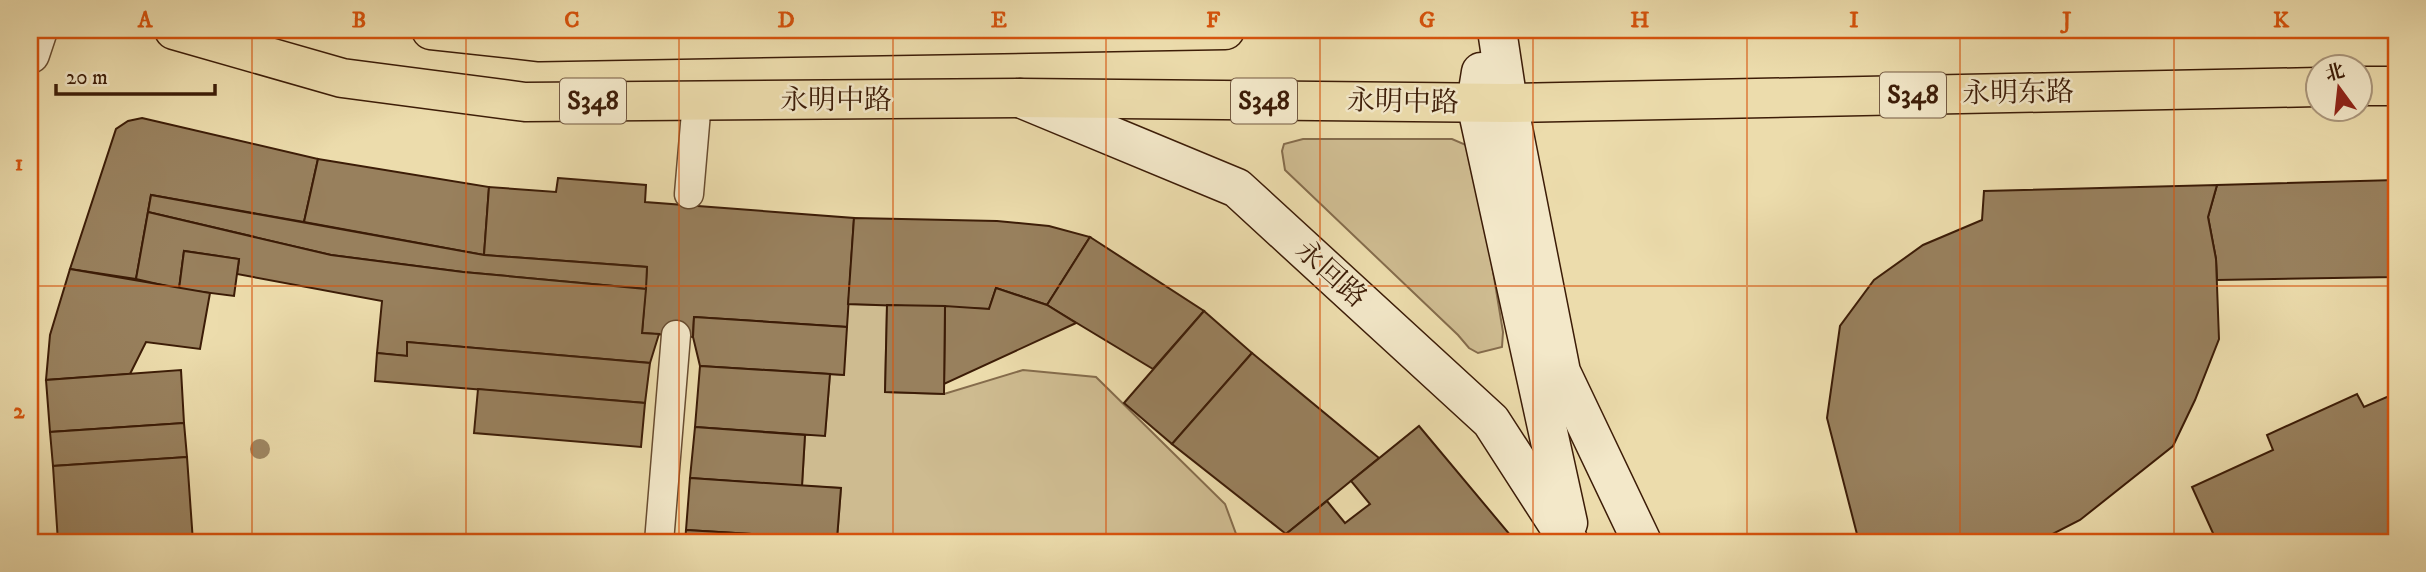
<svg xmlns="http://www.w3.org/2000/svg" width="2426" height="572" viewBox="0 0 2426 572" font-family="'IM FELL DW Pica','Noto Serif SC',serif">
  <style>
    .green { fill: #cebb90; stroke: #856c4c; stroke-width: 2 }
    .building { fill: #98805d; stroke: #3c1c07; stroke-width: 2 }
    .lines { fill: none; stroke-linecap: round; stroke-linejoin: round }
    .lane-casing { stroke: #684c30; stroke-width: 31 }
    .street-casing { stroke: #684c30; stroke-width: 41 }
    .secondary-casing { stroke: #3c1c07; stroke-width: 41 }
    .primary-casing { stroke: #3c1c07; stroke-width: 41 }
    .lane { stroke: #f3e8c9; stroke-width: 28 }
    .street { stroke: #f3e8c9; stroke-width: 38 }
    .secondary { stroke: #f3e8c9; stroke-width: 38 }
    .primary { stroke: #ecdcac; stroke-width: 38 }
    .tree { fill: #9f8864 }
    .grid { fill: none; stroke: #d7530c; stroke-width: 2; stroke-opacity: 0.55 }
    .labels { text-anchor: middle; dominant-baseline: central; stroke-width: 5; stroke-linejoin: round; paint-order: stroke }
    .shield { fill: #f3e8c9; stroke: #735941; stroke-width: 2 }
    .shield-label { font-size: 26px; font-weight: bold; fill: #3c1c07 }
    .street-label { font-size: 28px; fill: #3c1c07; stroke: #f3e8c9 }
    .neatline { fill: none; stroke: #d7530c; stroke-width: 2.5 }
    .grid-label { font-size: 23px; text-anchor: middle; font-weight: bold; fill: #d7530c }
  </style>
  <rect width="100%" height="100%" fill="#ecdcac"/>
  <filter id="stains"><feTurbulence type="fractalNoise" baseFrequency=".00286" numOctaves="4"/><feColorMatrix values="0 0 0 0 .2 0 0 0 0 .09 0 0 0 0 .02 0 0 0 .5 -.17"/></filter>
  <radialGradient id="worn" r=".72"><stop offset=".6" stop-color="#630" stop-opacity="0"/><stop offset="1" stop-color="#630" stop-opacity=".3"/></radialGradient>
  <g class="green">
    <polygon points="1303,139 1452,139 1466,145 1474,156 1503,332 1502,347 1478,353 1469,348 1458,335 1285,170 1282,151 1284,144"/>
    <polygon points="848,304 887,305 885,392 944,394 1023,370 1096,377 1225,504 1239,542 858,542 837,539 841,488 802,486 805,435 825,435 830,374 843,375"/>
  </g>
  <g class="building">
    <polygon points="142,118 318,159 304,222 151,195 136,279 70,269 116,129 128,121"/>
    <polygon points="318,159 489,187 484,255 304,222"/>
    <polygon points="558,178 646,185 645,202 854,218 847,327 694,317 693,337 642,333 647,267 484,255 489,187 556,192"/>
    <polygon points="2396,180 2396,277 2217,280 2216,259 2208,217 2217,185"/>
    <polygon points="2217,185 2208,217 2216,259 2219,339 2195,400 2173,446 2080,520 2037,542 1859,542 1827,418 1840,326 1874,280 1923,245 1982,220 1984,191"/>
    <polygon points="151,195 484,255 647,267 646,289 463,272 331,255 148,212"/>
    <polygon points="148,212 331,255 463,272 646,289 642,333 659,334 650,363 407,342 407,356 377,353 382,301 237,274 239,259 184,251 179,289 136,279"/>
    <polygon points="854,218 997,221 1049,226 1090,237 1047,305 996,288 989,309 848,304"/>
    <polygon points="1090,237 1204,311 1153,369 1047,305"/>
    <polygon points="184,251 239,259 234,296 179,289"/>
    <polygon points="70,269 210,293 200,349 146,342 130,374 46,380 50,335"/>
    <polygon points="996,288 1047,305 1076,323 944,384 945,306 989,309"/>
    <polygon points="887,305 945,306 944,394 885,392"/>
    <polygon points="1204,311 1252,353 1172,444 1124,403"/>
    <polygon points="694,317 847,327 844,375 700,366 693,337"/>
    <polygon points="407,342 650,363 645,403 375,381 377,353 407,356"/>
    <polygon points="1252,353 1379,458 1286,534 1172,444"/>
    <polygon points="700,366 830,374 825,436 695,427"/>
    <polygon points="181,370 184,423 50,432 46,380"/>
    <polygon points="478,389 645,403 641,447 474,433"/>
    <polygon points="2396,393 2396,542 2217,542 2192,487 2273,450 2267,435 2357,394 2364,407"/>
    <polygon points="184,423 187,457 53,466 50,432"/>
    <polygon points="1419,426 1516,542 1293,542 1286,534 1327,501 1345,523 1370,504 1351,481"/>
    <polygon points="695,427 805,435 802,486 690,478"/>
    <polygon points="187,457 193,542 58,542 53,466"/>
    <polygon points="690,478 841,488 837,539 686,530"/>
    <polygon points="686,530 837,539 858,542 685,542"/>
  </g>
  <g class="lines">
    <g class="lane-casing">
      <g id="lane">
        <polyline points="689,194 697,101"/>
        <polyline points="659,542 676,335"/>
      </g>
    </g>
    <g class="street-casing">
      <polyline id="street" points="30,54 38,30"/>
    </g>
    <g class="secondary-casing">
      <g id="secondary">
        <polyline points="1497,30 1508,103 1561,372 1642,542"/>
        <polyline points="1481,72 1476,103 1568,523"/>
        <polyline points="1020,98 1237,188 1491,421 1569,542"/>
      </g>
    </g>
    <g class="primary-casing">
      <g id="primary">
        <polyline points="174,30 342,78 525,102 1020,98 1508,103 2318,87"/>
        <polyline points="431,30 540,42 1225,30"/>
        <polyline points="2360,86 2396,86"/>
      </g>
    </g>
    <use href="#lane" class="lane"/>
    <use href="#street" class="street"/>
    <use href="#secondary" class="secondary"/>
    <use href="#primary" class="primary"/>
  </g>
  <circle class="tree" cx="260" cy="449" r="10"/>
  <path class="grid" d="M252,30V542M466,30V542M679,30V542M893,30V542M1106,30V542M1320,30V542M1533,30V542M1747,30V542M1960,30V542M2174,30V542M30,286H2396"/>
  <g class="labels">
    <g class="shield">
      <rect x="1880" y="72.5" width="66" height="45" rx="5"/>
      <rect x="560" y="78.5" width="66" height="45" rx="5"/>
      <rect x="1231" y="78.5" width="66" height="45" rx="5"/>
    </g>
    <g class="shield-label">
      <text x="1913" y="95">S348</text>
      <text x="593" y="101">S348</text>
      <text x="1264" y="101">S348</text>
    </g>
    <g class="street-label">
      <text transform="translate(2018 93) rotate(-1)">永明东路</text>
      <text x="836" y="100">永明中路</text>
      <text transform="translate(1403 102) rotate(1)">永明中路</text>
      <text transform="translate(1331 274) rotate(42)">永回路</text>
    </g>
  </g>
  <rect width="2426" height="572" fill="none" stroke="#ecdcac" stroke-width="77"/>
  <g transform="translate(2339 88) rotate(345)"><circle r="33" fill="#f3e8c9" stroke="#aa967b" stroke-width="2"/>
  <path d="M0-5L12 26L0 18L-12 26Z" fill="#8f2418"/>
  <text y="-10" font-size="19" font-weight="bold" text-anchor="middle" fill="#3c1c07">北</text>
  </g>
  <path d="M56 84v10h159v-10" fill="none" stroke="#3c1c07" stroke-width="3.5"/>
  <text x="66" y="84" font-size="21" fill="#3c1c07" stroke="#f3e8c9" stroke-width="5" paint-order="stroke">20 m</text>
  <rect x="38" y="38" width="2350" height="496" class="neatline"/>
  <g class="grid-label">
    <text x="145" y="27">A</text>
    <text x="359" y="27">B</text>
    <text x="572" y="27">C</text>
    <text x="786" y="27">D</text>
    <text x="999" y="27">E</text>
    <text x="1213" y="27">F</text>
    <text x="1427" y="27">G</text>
    <text x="1640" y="27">H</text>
    <text x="1854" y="27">I</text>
    <text x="2067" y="27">J</text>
    <text x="2281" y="27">K</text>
    <text x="19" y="170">1</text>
    <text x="19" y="418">2</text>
  </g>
  <rect width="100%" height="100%" filter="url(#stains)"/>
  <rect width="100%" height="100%" fill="url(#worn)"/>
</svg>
